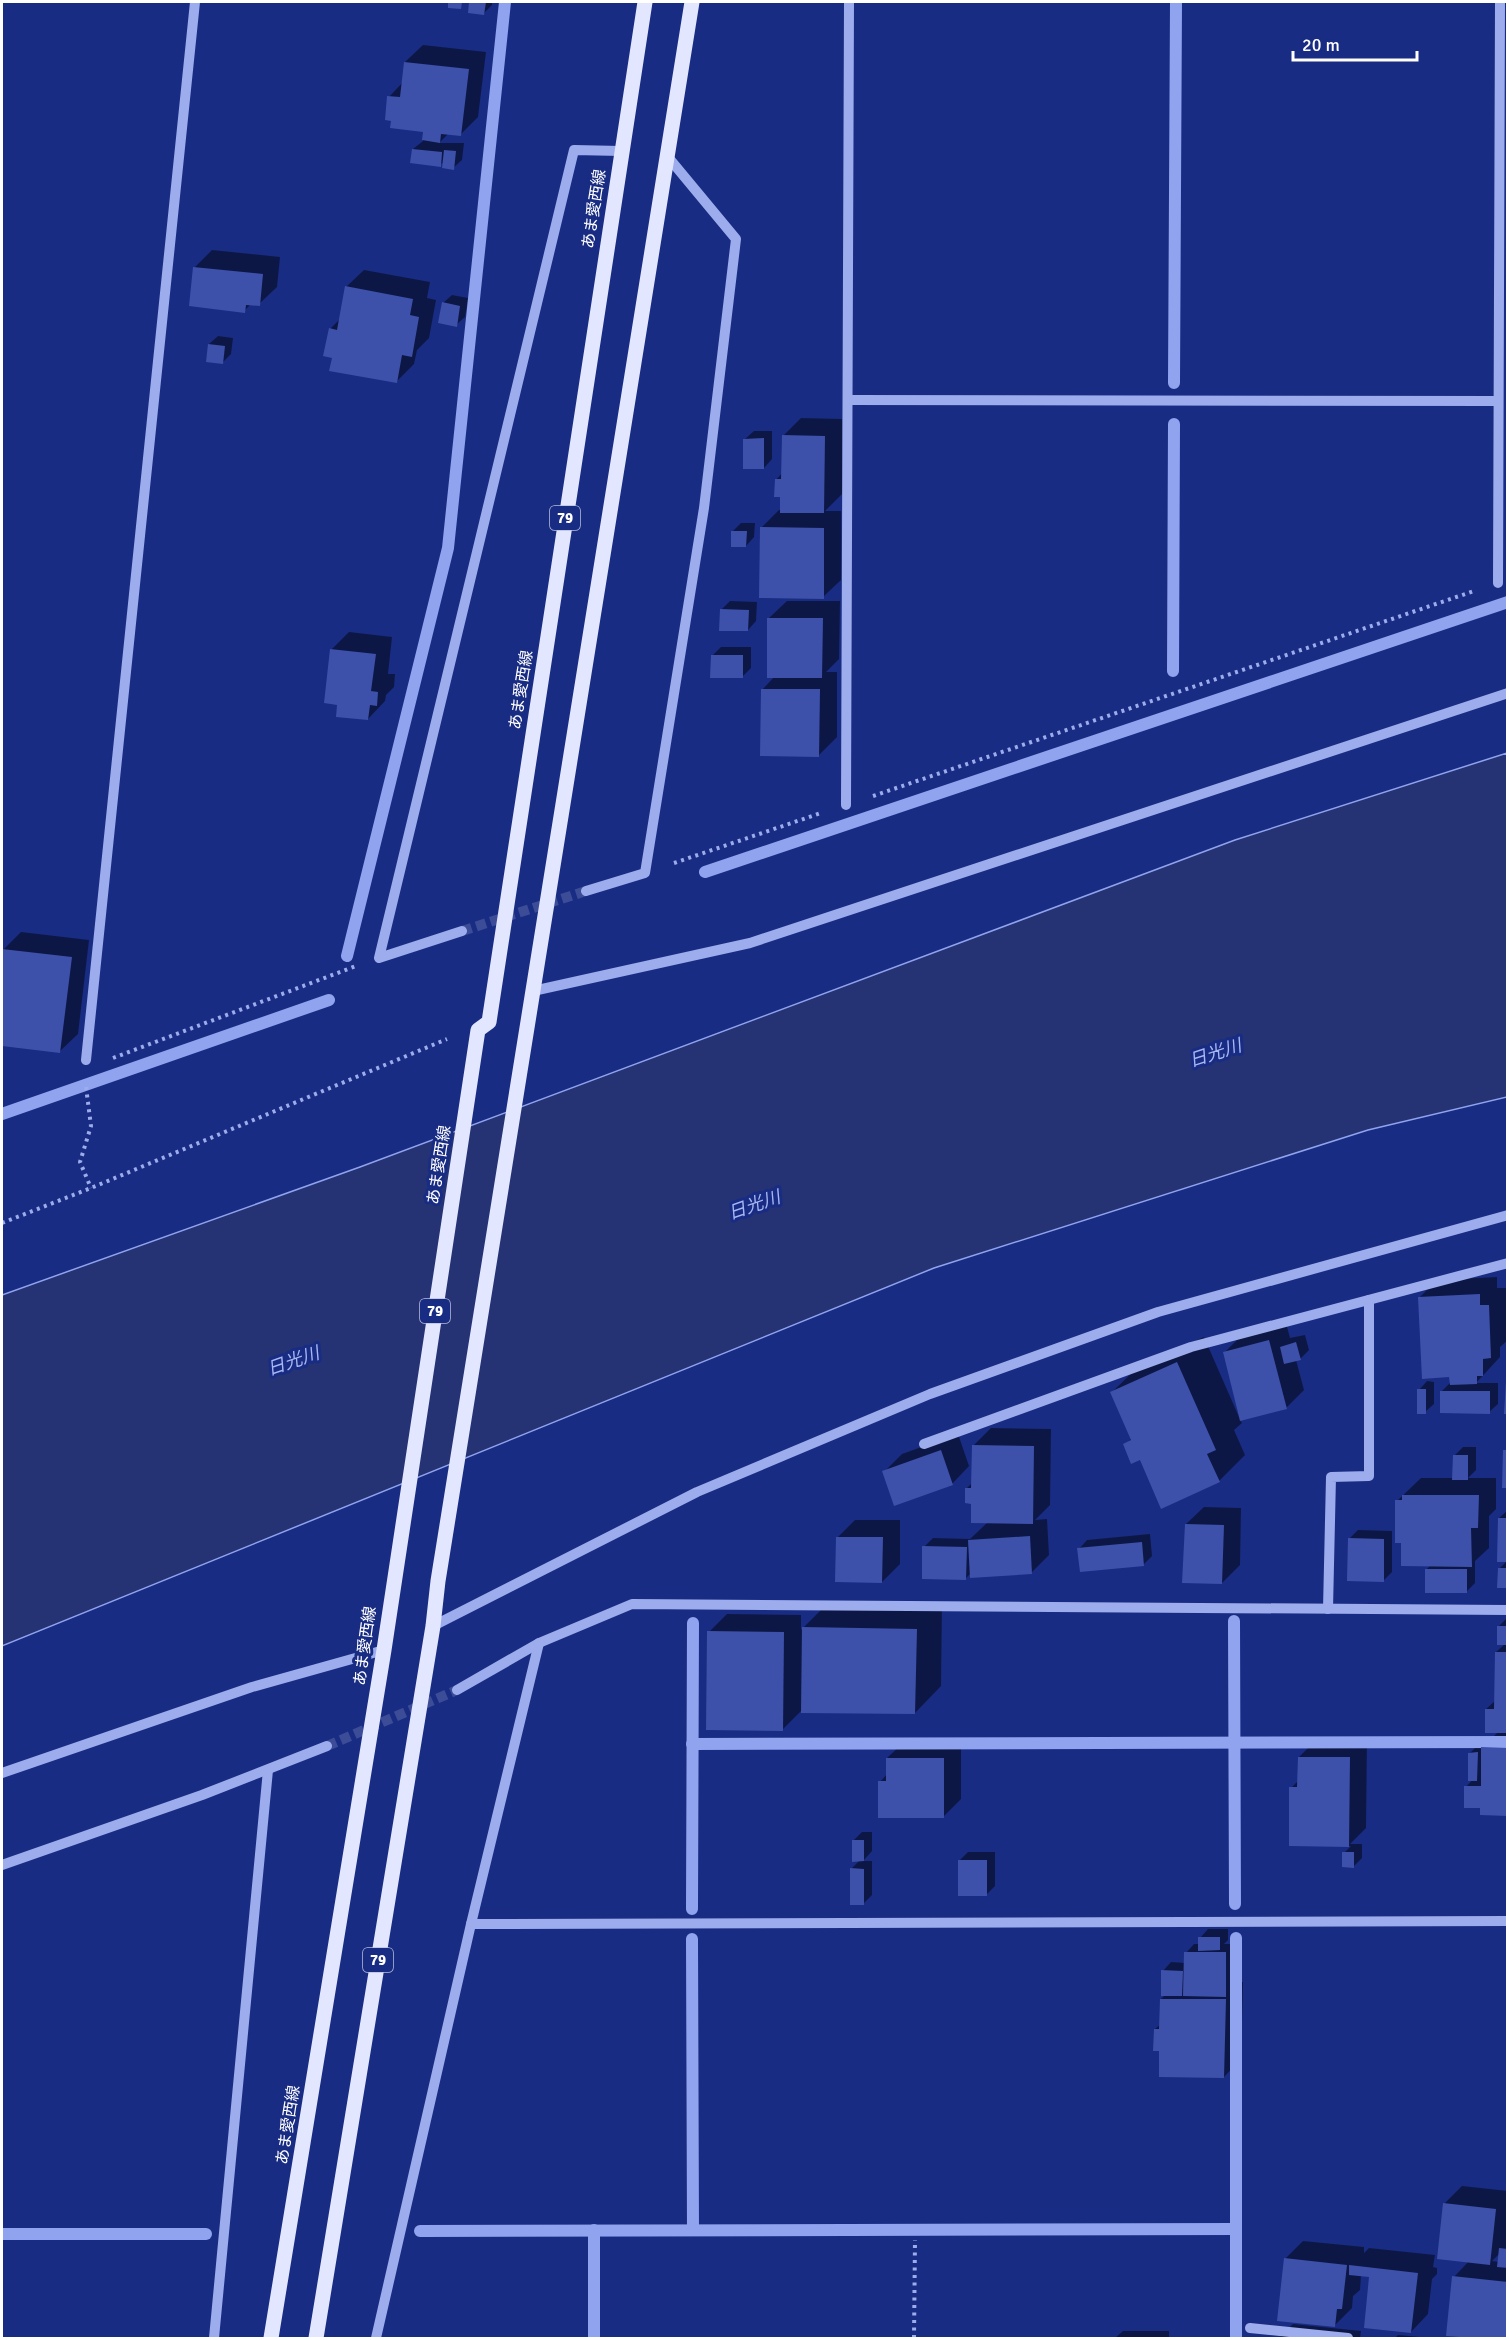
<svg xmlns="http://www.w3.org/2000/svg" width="1509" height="2340" viewBox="0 0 1509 2340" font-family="Signika,'Noto Sans JP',sans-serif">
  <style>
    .water { fill: #253375; stroke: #90a3ee; stroke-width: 1.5 }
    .shadow { fill: #0007; fill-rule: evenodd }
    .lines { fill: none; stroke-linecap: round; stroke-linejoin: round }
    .stream { stroke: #90a3ee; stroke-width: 12 }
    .building { fill: #3d51ab }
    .minor-tunnel { stroke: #3c4c96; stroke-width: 10; stroke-dasharray: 10 5; stroke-linecap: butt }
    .path { stroke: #9dacec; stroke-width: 4; stroke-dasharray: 3 4.5; stroke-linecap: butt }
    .minor { stroke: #9dacec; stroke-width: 10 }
    .major { stroke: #e2e6ff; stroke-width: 15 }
    .labels { text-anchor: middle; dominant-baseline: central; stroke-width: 6; stroke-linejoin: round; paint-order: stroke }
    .shield { fill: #192c83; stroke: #bac0da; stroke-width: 1.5 }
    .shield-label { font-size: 15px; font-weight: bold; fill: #fff }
    .street-label { font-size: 16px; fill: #fff; stroke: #192c83 }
    .water-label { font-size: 18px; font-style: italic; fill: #a8b7f3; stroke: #192c83 }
  </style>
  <rect width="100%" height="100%" fill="#192c83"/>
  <polygon class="water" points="1507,753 1507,1097 1368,1130 934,1268 2,1646 2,1295 360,1167 1235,840"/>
  <g class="shadow">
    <polygon points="470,2 492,2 492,5 484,13 469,12"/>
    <polygon points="423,45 486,52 478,117 460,135 448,134 439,143 464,143 462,160 453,168 445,161 440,165 413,149 423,141 424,131 389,97 403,82 405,62"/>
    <polygon points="212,250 280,257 277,287 259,304 251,304 244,311 194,268"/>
    <polygon points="364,270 430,282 427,298 436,300 429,338 417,350 414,364 396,382 333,357 330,329 341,318 346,287"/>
    <polygon points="452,295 468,298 465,317 456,325 443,303"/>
    <polygon points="218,336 233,338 231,354 222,363 209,344"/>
    <polygon points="801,418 842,419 842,494 825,511 841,511 841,580 823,597 761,528 779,510 782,510 782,496 776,480 782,473 783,436"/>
    <polygon points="754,431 772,431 772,459 764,468 745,439"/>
    <polygon points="741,523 755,523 754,537 746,546 732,532"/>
    <polygon points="730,601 757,602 756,621 748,630 721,610"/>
    <polygon points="787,601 840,601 839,659 826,672 837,672 837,737 819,755 762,690 775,676 769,618"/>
    <polygon points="349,632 392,637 388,674 395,674 394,687 386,695 385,701 368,719 339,704 331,650"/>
    <polygon points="721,647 751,647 751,668 742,677 712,656"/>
    <polygon points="21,932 89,940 78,1034 60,1051 2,1045 3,950"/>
    <polygon points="1497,1277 1497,1288 1506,1288 1508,1294 1508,1340 1500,1347 1500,1357 1476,1383 1498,1383 1498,1404 1489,1412 1442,1391 1450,1383 1451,1376 1420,1297 1437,1280"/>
    <polygon points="1286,1323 1290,1338 1305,1335 1309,1350 1300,1359 1296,1360 1304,1390 1286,1408 1240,1420 1242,1423 1234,1430 1245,1455 1219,1481 1140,1458 1125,1445 1132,1438 1111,1393 1138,1367 1204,1337 1239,1417 1225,1352 1242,1335"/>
    <polygon points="1427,1381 1434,1382 1434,1404 1425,1412 1419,1390"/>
    <polygon points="991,1428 1051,1429 1050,1505 1035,1520 1047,1519 1049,1555 1031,1573 971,1573 966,1578 924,1547 933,1538 970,1539 988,1522 972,1502 966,1489 973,1482 973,1446"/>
    <polygon points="958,1434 969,1466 952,1484 884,1472 902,1454"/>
    <polygon points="1463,1447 1476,1447 1476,1470 1468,1478 1496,1478 1496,1509 1489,1516 1489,1548 1475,1561 1475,1583 1466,1592 1427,1569 1431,1565 1403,1541 1397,1501 1421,1478 1454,1478 1454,1456"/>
    <polygon points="1204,1507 1241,1508 1240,1565 1222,1583 1186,1524"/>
    <polygon points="1508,1510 1508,1587 1499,1569 1507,1561 1499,1518"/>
    <polygon points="855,1520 900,1520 900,1564 882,1582 837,1538"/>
    <polygon points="1358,1530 1392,1531 1392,1572 1384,1580 1349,1539"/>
    <polygon points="1150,1534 1152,1556 1143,1565 1079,1549 1087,1540"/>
    <polygon points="830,1601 942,1603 941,1686 915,1713 801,1711 782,1730 709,1632 727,1614 801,1615 801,1630"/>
    <polygon points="1507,1618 1508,1618 1508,1814 1482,1806 1466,1787 1473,1779 1470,1753 1478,1745 1486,1744 1499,1731 1486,1709 1496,1700 1496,1652 1505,1644 1498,1627"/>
    <polygon points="1317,1739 1367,1740 1366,1828 1350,1844 1362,1844 1362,1858 1354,1866 1344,1853 1351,1846 1291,1845 1291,1788 1299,1780 1299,1757"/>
    <polygon points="905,1741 961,1741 961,1799 943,1817 880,1782 887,1774 887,1758"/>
    <polygon points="862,1832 872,1832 872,1851 863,1861 872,1861 872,1895 863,1904 851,1869 860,1860 854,1840"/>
    <polygon points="968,1852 995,1852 995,1886 986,1895 959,1861"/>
    <polygon points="1208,1929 1228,1929 1228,1940 1224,1944 1234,1944 1234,1982 1243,1982 1241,2059 1224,2077 1160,2049 1155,2029 1161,2024 1161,1999 1166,1994 1163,1971 1171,1962 1186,1963 1186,1953 1194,1944 1200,1944 1200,1938"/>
    <path d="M1462,2186L1508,2191V2338L1447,2334L1454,2277L1469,2261L1445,2203ZM1500,2253L1499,2262L1492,2261Z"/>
    <polygon points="1303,2241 1364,2247 1364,2253 1369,2248 1435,2255 1433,2267 1437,2268 1437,2274 1432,2279 1428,2314 1411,2332 1371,2276 1361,2275 1360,2290 1353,2296 1352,2308 1335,2325 1285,2259"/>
    <polygon points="1293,2324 1361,2331 1360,2338 1279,2338"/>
    <polygon points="1123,2331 1169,2331 1169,2338 1115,2338"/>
    <polygon points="1398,2335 1430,2338 1395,2338"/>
  </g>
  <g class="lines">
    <g class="stream">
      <polyline points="1174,383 1176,2"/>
      <polyline points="1173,671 1174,424"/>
      <polyline points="705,872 1508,602"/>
      <polyline points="347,956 448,548 505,2"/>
      <polyline points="2,1114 329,1000"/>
      <polyline points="1234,1621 1235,1904"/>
      <polyline points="692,1744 1508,1742"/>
      <polyline points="692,1909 693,1623"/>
      <polyline points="1236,1938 1236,2338"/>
      <polyline points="692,1939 693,2230"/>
      <polyline points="420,2231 1236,2229"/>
      <polyline points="2,2234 206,2234"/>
      <polyline points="594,2338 594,2230"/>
    </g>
  </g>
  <g class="building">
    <polygon points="448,2 462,2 461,9 448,8"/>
    <polygon points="469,2 486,2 484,15 468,13"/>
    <polygon points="404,62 469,69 461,136 441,134 440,143 422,140 423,132 390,128 391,121 385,120 387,96 400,97"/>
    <polygon points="412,149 442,152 441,167 410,163"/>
    <polygon points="444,150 456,151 454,170 442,168"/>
    <polygon points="193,267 263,274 260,306 246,305 245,313 189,306"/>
    <polygon points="345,286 413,299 410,315 419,317 412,357 402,355 397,383 329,371 332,358 323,356 329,328 337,330"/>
    <polygon points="442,302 460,306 457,327 438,323"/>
    <polygon points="208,344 225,346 223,364 206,362"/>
    <polygon points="782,435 825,436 824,513 780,513 780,497 774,497 775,479 781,479"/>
    <polygon points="764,438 764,469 743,469 743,439"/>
    <polygon points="760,527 824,528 824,599 759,598"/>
    <polygon points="731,531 747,531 746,547 731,547"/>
    <polygon points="720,609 749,610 748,631 719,631"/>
    <polygon points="767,618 823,618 822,678 767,678"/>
    <polygon points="330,649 376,654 371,691 378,692 377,706 370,705 368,720 336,717 337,705 324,703"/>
    <polygon points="711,655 743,655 743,678 710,678"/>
    <polygon points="761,689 820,689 819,757 760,756"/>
    <polygon points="2,949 72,957 60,1053 2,1046"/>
    <polygon points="1480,1294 1480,1305 1489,1305 1491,1358 1483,1359 1483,1376 1477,1376 1477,1384 1450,1385 1449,1377 1422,1379 1418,1297"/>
    <polygon points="1269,1340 1287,1409 1240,1421 1223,1352"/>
    <polygon points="1296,1342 1301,1360 1284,1364 1280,1347"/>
    <polygon points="1177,1362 1216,1450 1207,1454 1220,1482 1161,1509 1140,1460 1131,1464 1123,1444 1131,1440 1110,1392"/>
    <polygon points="1506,1381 1508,1381 1508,1414 1504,1414"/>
    <rect x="1417" y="1389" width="9" height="25"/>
    <polygon points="1440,1391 1490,1391 1490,1414 1440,1413"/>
    <polygon points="972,1445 1034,1446 1033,1524 971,1523 971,1504 965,1503 965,1488 971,1488"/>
    <polygon points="941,1450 953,1485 894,1506 882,1471"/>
    <polygon points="1503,1450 1508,1450 1508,1488 1502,1488"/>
    <polygon points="1453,1455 1468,1455 1468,1480 1452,1480"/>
    <polygon points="1402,1495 1479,1495 1478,1528 1471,1528 1472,1567 1401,1566 1401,1543 1395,1543 1395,1500 1402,1500"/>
    <polygon points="1498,1518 1508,1518 1508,1562 1497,1562"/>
    <polygon points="1185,1524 1224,1525 1222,1584 1182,1583"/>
    <polygon points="1030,1536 1032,1574 970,1578 968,1540"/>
    <polygon points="836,1537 883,1537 882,1583 835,1582"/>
    <polygon points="1348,1538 1384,1539 1384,1582 1347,1581"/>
    <polygon points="1142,1542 1144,1566 1080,1572 1077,1548"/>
    <polygon points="922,1546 967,1547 966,1580 922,1579"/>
    <polygon points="1498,1568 1508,1568 1508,1588 1497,1588"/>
    <rect x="1425" y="1569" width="42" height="24"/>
    <rect x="1497" y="1626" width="11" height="19"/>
    <polygon points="802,1627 917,1629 915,1714 801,1713"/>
    <polygon points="707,1631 784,1632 783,1731 706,1730"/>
    <polygon points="1495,1652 1508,1652 1508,1733 1485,1733 1485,1709 1494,1709"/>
    <polygon points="1481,1747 1508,1748 1508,1816 1480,1815 1480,1808 1464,1808 1464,1786 1481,1786"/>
    <polygon points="1478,1752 1477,1781 1468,1781 1468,1753"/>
    <polygon points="1298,1757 1350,1757 1349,1847 1289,1846 1289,1787 1297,1787"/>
    <polygon points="886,1758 944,1758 944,1818 878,1818 878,1781 886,1781"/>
    <polygon points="852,1840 864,1840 864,1861 852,1862"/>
    <polygon points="1342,1852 1354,1852 1354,1868 1342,1867"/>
    <rect x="958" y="1860" width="29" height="36"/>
    <polygon points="850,1868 864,1869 864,1905 850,1905"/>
    <polygon points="1198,1937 1220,1937 1220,1950 1198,1951"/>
    <polygon points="1184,1952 1226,1952 1226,1997 1183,1996"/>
    <polygon points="1161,1970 1183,1971 1182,1996 1161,1996"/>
    <polygon points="1160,1999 1226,1999 1224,2078 1159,2077 1159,2051 1153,2051 1154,2029 1159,2029"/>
    <polygon points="1443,2203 1496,2209 1490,2265 1437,2259"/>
    <polygon points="1499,2248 1508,2249 1508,2268 1497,2267"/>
    <polygon points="1284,2258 1347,2265 1342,2309 1337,2309 1335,2327 1277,2321"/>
    <polygon points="1349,2265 1418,2273 1411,2333 1364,2328 1369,2277 1349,2275"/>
    <polygon points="1452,2276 1508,2282 1508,2338 1473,2338 1446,2336"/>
  </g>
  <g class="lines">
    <g class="minor-tunnel">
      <polyline points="462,931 586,891"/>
      <polyline points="327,1746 457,1690"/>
    </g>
    <g class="path">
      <polyline points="873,796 1474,591"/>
      <polyline points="674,863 821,813"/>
      <polyline points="113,1058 356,966"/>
      <polyline points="86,1087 91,1126 80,1162 91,1188"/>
      <polyline points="2,1223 91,1188 447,1039"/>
      <polyline points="914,2338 915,2240"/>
    </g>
    <g class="minor">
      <polyline points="849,400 1498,401"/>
      <polyline points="1498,583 1500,2"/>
      <polyline points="846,805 849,2"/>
      <polyline points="586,891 645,873 704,508 736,239 668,157"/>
      <polyline points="462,931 379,958 574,150 621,151"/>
      <polyline points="533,991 750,943 1508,693"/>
      <polyline points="86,1060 195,2"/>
      <polyline points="924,1444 1191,1347 1508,1263"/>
      <polyline points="1328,1609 1331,1477 1369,1476 1369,1300"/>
      <polyline points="433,1626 697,1492 930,1394 1158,1312 1508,1215"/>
      <polyline points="457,1690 539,1643 632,1604 1508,1610"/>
      <polyline points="2,1773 252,1687 384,1650"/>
      <polyline points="2,1865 202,1795 327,1746"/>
      <polyline points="471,1924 1508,1921"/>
      <polyline points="1250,2328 1348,2338"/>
      <polyline points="214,2338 268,1770"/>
      <polyline points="376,2338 471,1924 539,1643"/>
    </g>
    <g class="major">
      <polyline points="271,2338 384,1650 478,1030 489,1022 645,2"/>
      <polyline points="316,2338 433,1626 438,1581 692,2"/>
    </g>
  </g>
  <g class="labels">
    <g class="shield">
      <rect x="550" y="506" width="30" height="24" rx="4.5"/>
      <rect x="420" y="1299" width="30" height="24" rx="4.5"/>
      <rect x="363" y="1948" width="30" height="24" rx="4.5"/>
    </g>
    <g class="shield-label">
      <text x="565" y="518">79</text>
      <text x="435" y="1311">79</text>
      <text x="378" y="1960">79</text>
    </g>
    <g class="street-label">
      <text transform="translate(594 209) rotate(-81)">あま愛西線</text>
      <text transform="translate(521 690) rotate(-81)">あま愛西線</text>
      <text transform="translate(439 1165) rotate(-81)">あま愛西線</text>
      <text transform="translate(365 1646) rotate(-82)">あま愛西線</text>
      <text transform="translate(288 2125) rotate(-81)">あま愛西線</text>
    </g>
    <g class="water-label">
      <text transform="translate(1215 1053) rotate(-18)">日光川</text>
      <text transform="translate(754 1205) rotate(-19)">日光川</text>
      <text transform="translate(293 1361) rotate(-19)">日光川</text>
    </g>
  </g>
  <rect width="1509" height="2340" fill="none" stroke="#ffffff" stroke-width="6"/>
  <path d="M1293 51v9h124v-9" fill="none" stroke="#ffffff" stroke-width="3"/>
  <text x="1302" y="51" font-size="18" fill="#ffffff" stroke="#192c83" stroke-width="4.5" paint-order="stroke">20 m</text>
</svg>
